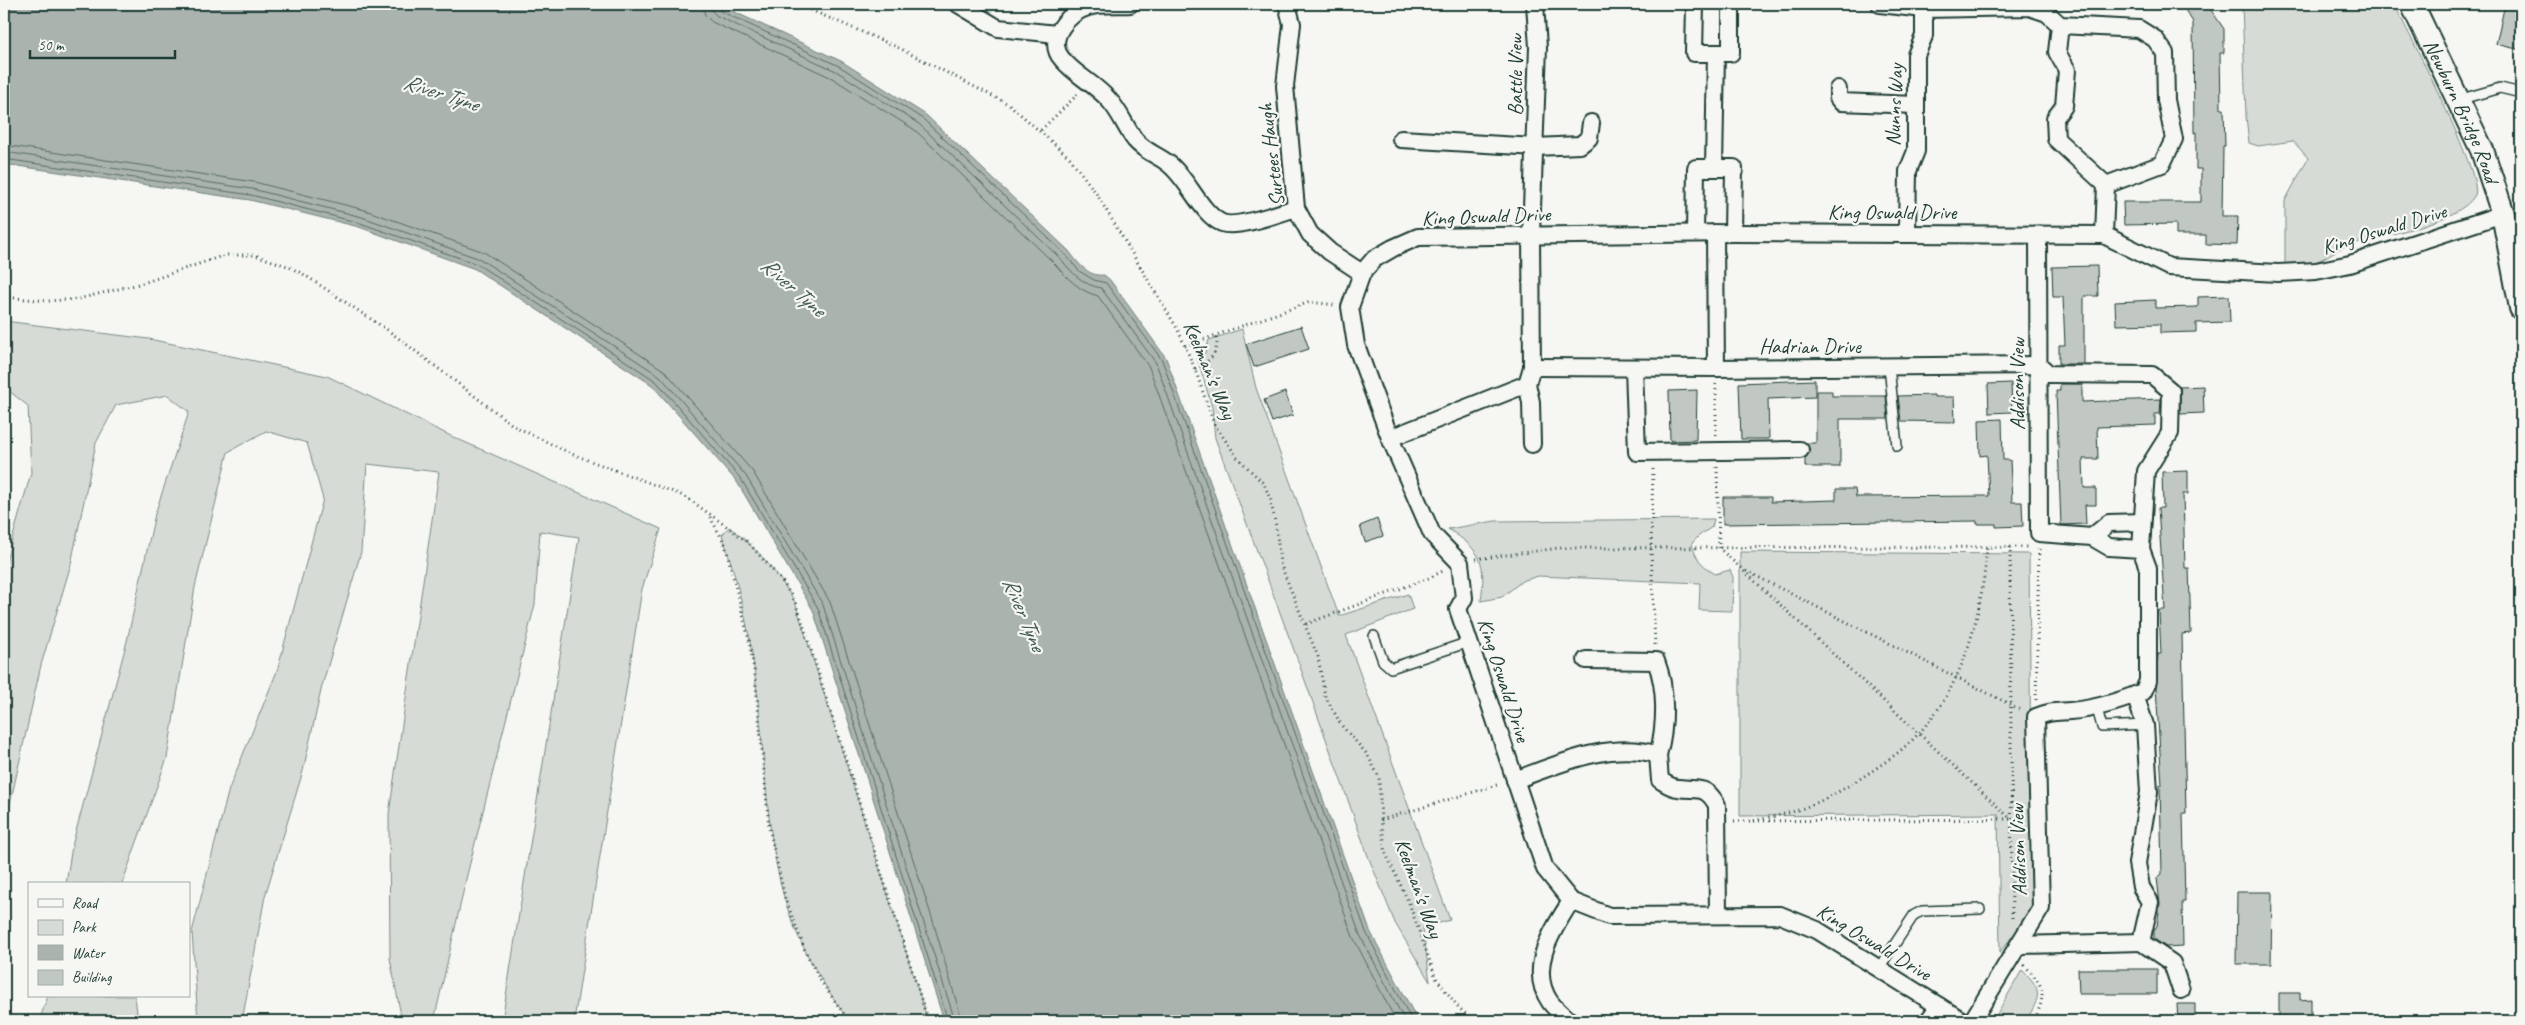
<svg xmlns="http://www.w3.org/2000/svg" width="2525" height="1025" viewBox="0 0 2525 1025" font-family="Caveat,sans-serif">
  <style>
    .green { fill: #d6dbd6; stroke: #7a8c85 }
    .water { fill: #aab3ae; stroke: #72847d }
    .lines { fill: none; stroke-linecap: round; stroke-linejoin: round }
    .shore { stroke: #576c65; stroke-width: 1 }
    .building { fill: #c1c8c3; stroke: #1f3d34 }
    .lane-casing { stroke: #1f3d34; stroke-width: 12 }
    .street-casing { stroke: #1f3d34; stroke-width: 20 }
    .secondary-casing { stroke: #1f3d34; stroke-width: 26 }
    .path { stroke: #1f3d34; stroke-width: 3; stroke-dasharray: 1 4; stroke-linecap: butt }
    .lane { stroke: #f6f6f2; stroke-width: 9 }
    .street { stroke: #f6f6f2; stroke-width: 16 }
    .secondary { stroke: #f6f6f2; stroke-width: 22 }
    .labels { text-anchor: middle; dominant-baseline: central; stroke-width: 4.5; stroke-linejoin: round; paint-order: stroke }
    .street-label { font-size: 21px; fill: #1f3d34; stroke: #f6f6f2 }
    .water-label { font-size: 22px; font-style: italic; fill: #425a52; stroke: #f6f6f2 }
  </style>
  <rect width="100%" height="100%" fill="#f6f6f2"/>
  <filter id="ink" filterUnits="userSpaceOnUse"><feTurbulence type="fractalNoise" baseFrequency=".02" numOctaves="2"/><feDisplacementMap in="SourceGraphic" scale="10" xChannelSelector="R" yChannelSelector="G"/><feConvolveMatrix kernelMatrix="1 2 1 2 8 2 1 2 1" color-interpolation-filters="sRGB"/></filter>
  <g filter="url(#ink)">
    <g class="green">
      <path d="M2242,4H2394C2407,30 2484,177 2475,195C2460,223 2378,236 2349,245C2337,248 2327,258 2315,262C2307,266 2295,265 2285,266V201L2308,158L2293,141L2258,146L2249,143L2246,116Z"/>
      <polygon points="4,321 149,339 327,376 453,437 661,529 642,589 574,1021 502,1021 579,537 540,531 535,604 467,875 434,1021 402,1021 390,958 389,814 439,472 367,464 361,552 322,686 303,771 265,896 243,1016 231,1021 198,1021 192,932 229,789 277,671 323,499 307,443 266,431 228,452 195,587 167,758 122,884 66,884 72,846 127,641 155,514 189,412 168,395 116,405 96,443 71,564 41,665 4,831 4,568 31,473 28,406 4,387"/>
      <polygon points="1242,329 1256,388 1339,616 1408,594 1413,609 1346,635 1450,920 1423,928 1430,982 1395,923 1368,856 1298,661 1215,438 1212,407 1197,357 1205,353 1209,340"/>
      <path d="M1714,519L1712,527L1700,535L1692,543C1695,559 1702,565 1715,574L1730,570L1733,577L1732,611L1699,610L1700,583L1538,576L1522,581L1502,597L1481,601C1486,561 1482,551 1448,529L1495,521Z"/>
      <path d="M729,527C756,547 778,573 795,602L928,1021H849C822,983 797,943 784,897C764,824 765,750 755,676C750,631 737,578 722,535Z"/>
      <polygon points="1740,552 2029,554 2032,911 2000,952 1998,814 1740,816"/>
      <path d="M2022,970C2044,990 2040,997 2026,1021H1999L1997,1014Z"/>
      <polygon points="48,996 135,996 137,1013 136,1021 39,1021"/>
    </g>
    <path class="water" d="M4,4H717L841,61L926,115L1069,251C1078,263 1088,277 1104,275L1110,280L1166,358L1370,931L1418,1021H944L813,610L737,482L652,385L475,269L359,227L250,200L4,164Z"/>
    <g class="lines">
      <g class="shore">
        <path d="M703,4L705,15L712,22L832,78L915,130L1055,264C1067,278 1079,291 1098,296L1149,367L1353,937L1396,1021"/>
        <path d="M710,4L712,11L717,16L836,71L919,124L1061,259C1072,273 1083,285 1101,288L1156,363L1360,935L1405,1021"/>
        <polyline points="717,4 720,11 839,66 923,119 1065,254 1079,271 1094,280 1106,283 1162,360 1366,932 1412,1021"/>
        <polyline points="4,145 254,182 365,210 484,252 665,371 753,472 830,602 933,921 962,1021"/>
        <polyline points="4,152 252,189 362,217 480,259 660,376 746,476 823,605 955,1021"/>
        <polyline points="4,159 251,195 360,223 477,264 656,381 741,479 818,608 948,1021"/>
      </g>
    </g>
    <g class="building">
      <polygon points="2181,4 2207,4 2224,29 2224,53 2220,53 2221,109 2224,109 2225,146 2223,146 2222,216 2238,216 2237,245 2206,244 2206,235 2176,235 2176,224 2124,225 2123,202 2201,202 2201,169 2196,169 2196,132 2194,133 2193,22"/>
      <polygon points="2505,4 2521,4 2521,50 2496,44"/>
      <polygon points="2097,266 2098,296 2084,296 2084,364 2059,364 2059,345 2065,345 2063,297 2053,297 2052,267"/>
      <polygon points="2229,296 2230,322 2196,323 2196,332 2160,333 2160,324 2116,325 2115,302 2155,300 2155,308 2198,307 2198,297"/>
      <polygon points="1301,326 1309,349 1254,367 1246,344"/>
      <polygon points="1815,380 1815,397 1768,399 1769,439 1741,439 1739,383"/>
      <polygon points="2011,383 2012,412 1989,413 1988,384"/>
      <polygon points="2060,384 2082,384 2082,402 2161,399 2160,414 2155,414 2155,425 2097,427 2098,459 2083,459 2084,488 2096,488 2096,505 2085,505 2086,524 2061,525 2056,391 2060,391"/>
      <polygon points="2203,386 2204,413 2180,414 2180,387"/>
      <polygon points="1697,390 1696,440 1670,441 1669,391"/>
      <polygon points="1816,391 1832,391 1832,396 1886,396 1888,419 1840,419 1840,467 1805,467 1805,458 1810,450 1806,443 1816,443"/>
      <polygon points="1285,392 1293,415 1272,422 1264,400"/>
      <polygon points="1934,395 1934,397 1954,397 1955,422 1901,421 1898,396"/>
      <polygon points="2002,419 2003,460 2010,460 2012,502 2022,502 2023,526 1996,527 1996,524 1977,524 1977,521 1723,524 1723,497 1771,497 1771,502 1836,500 1836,489 1855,489 1856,497 1989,496 1987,455 1980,456 1979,420"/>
      <polygon points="2188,471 2188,494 2183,494 2185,568 2189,568 2191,633 2182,634 2186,813 2183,813 2185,902 2182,902 2183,946 2166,947 2154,939 2154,930 2157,926 2160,904 2157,878 2162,874 2160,785 2162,785 2156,687 2158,654 2161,654 2159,610 2165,610 2158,508 2163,508 2162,472"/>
      <polygon points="1377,519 1383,536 1365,542 1360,526"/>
      <polygon points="2237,892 2272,892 2271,964 2236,964"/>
      <polygon points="2078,969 2157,969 2157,994 2079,994"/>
      <polygon points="2279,993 2300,993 2300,1000 2311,999 2311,1021 2279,1021"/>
      <polygon points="2177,1004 2195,1004 2195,1021 2178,1021"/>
    </g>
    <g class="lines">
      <g class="lane-casing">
        <g id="lane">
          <polyline points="2458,100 2500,88 2521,93"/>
          <polyline points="1889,366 1897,446"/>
          <polyline points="1374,636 1383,661 1391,668 1469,642"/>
          <polyline points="2096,705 2102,727 2145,725"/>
          <polyline points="1879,968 1914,915 1922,911 1980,909"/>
        </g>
      </g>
      <g class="street-casing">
        <g id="street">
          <polyline points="958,4 998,28 1057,34"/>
          <path d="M1130,4C1117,5 1101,3 1088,7C1068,12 1045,40 1062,59C1075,75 1095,84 1108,99C1120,111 1125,127 1135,140C1145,152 1158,155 1169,164C1188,179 1202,215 1222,223C1237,229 1279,213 1296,208"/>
          <polyline points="1287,4 1292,24 1285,86 1296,208 1310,234 1330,252 1362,273"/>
          <polyline points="1695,4 1694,53 1731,53 1731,4"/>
          <polyline points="1880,4 1924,9 2029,7 2047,13 2060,25 2139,29 2155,39 2165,53 2166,100 2174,139 2162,164 2106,185"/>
          <polyline points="2060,25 2057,52 2067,70 2064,106 2055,118 2056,139 2106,185 2104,235"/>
          <polyline points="1838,89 1838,98 1841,102 1915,105"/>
          <polyline points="1401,139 1535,147 1580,145 1589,138 1591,123"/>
          <polyline points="1714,168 1734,168 1733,233"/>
          <polyline points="1695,233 1696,168 1714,168 1716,53"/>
          <polyline points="1715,233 1716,368 2039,365 2049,374 2152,375 2171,391 2170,433 2146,471 2141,549"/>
          <polyline points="1907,233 1908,171 1916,151 1916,55 1924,36 1924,9"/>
          <polyline points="1532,367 1716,368"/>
          <polyline points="1634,368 1637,452 1800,450"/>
          <polyline points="1527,384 1531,402 1532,444"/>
          <polyline points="1390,438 1527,384 1532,367 1531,235 1538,47 1535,4"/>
          <polyline points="2092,537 2109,523 2142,522"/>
          <path d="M1586,660L1656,661C1667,689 1666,726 1658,755"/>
          <path d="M1515,780C1559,764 1611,740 1658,755L1660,780C1665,783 1672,788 1678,788C1698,791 1705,784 1717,805L1718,915"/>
          <polyline points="2141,942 2172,963 2181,990"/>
          <polyline points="2021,945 2141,942 2150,902 2141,887 2137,863 2149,792 2145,725 2135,695"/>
          <path d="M1570,1021C1563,1015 1555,1009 1550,1002C1527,968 1552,931 1571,901"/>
          <polyline points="1928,1021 1939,1006"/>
          <polyline points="1963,1021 1817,930 1780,915 1609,916 1571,901 1545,869 1458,609 1464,598 1460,563 1432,534 1390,438 1356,345 1350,307 1362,273 1374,259 1393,248 1418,237 1733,233 2104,235 2169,267 2278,273 2316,271 2350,264 2503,214"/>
          <path d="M1972,1021L2041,908L2036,717C2050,711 2056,712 2070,711C2094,709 2121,701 2143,692L2148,681V568L2141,549L2109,547L2092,537L2039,533L2038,235"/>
        </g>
      </g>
      <g class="secondary-casing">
        <g id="secondary">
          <path id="s1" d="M2412,4L2482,150L2503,214L2521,308"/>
        </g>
      </g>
      <g class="path">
        <polyline points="797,4 899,48 1010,105 1070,158 1096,193 1178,330 1195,369 1214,424 1237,457 1264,484 1270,498 1276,526 1280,563 1318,657 1325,696 1342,726 1367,754 1379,777 1381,820 1386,854 1409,903 1436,978 1459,1008 1474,1021"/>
        <polyline points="1041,130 1078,94"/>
        <polyline points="4,297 48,301 78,299 143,283 225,255 255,255 287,266 303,274 389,331 514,426 572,454 679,494 693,502 748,542 782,581 795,602 801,618 928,1021"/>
        <polyline points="1185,346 1310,302 1335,305"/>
        <path d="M1195,369C1210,361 1220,353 1216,335"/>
        <polyline points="1716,384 1716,436"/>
        <polyline points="1717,467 1719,548 2011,819"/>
        <polyline points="1653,469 1651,548 1655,645"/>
        <polyline points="710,517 725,544 749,640 755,675 769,827 785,898 806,953 820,980 849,1021"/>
        <polyline points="2010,547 2012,922"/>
        <polyline points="1476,559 1559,548 2029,547"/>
        <polyline points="1746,571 2021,710"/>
        <polyline points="1306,624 1429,578 1445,570"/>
        <polyline points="2036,700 2039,548"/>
        <polyline points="1381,820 1500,784"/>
        <polyline points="1734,821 2010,819"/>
        <path d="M1754,821C1768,817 1784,815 1798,810C1822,802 1844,789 1866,775C1884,763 1904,750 1919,733C1965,684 1982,613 1987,547"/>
        <path d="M2024,965C2046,987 2046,994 2034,1021"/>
      </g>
      <use href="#lane" class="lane"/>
      <use href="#street" class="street"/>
      <use href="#secondary" class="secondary"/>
    </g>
  </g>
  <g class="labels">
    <g class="street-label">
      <text transform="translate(1515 75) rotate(-90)">Battle View</text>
      <text transform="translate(1894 105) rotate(-88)">Nunns Way</text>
      <text stroke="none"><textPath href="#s1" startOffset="118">Newburn Bridge Road</textPath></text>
      <text transform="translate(1271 155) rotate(-97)">Surtees Haugh</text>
      <text x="1892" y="212">King Oswald Drive</text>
      <text transform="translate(1486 216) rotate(-2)">King Oswald Drive</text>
      <text transform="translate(2384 229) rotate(-17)">King Oswald Drive</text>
      <text x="1810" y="346">Hadrian Drive</text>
      <text transform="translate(1210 370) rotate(67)">Keelman's Way</text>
      <text transform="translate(2017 384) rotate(-90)">Addison View</text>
      <text transform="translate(1504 680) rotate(72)">King Oswald Drive</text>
      <text transform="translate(2018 850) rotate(-92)">Addison View</text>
      <text transform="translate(1419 888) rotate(70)">Keelman's Way</text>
      <text transform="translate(1874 942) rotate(31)">King Oswald Drive</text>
    </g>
    <g class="water-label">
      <text transform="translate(441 93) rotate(18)">River Tyne</text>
      <text transform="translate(793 287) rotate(41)">River Tyne</text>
      <text transform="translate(1024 614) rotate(67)">River Tyne</text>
    </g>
  </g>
  <rect width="2525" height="1025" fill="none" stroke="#f6f6f2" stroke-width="20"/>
  <rect x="10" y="10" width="2505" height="1005" fill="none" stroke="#1f3d34" stroke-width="2" filter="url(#ink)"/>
  <rect x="28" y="882" width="162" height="115" fill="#f6f6f2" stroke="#a0aca6"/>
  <rect x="38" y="899" width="25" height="8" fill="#f6f6f2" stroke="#a0aca6"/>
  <text x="72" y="908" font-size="15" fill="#1f3d34">Road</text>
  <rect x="38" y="920" width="25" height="15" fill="#d6dbd6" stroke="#a0aca6"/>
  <text x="72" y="932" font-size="15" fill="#1f3d34">Park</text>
  <rect x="38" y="945" width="25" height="15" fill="#aab3ae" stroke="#a0aca6"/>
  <text x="72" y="958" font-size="15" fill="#1f3d34">Water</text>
  <rect x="38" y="970" width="25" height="15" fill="#c1c8c3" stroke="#a0aca6"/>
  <text x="72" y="982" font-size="15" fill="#1f3d34">Building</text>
  <path d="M30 50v8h145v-8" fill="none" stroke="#1f3d34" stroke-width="2.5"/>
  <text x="38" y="50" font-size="15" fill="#1f3d34" stroke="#f6f6f2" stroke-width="4" paint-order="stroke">50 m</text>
</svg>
